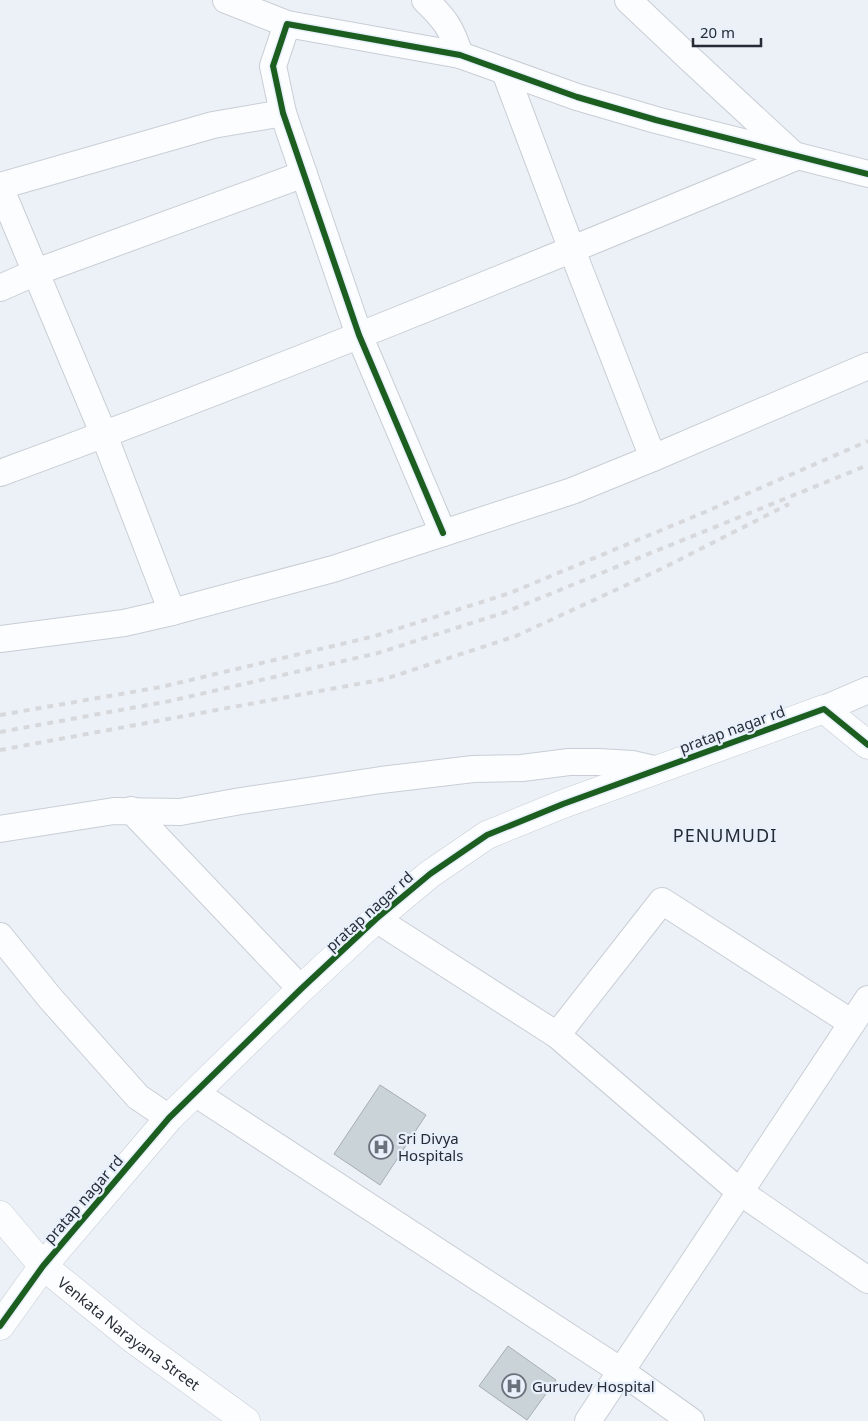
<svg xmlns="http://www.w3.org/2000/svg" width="868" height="1421" viewBox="0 0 868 1421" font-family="'Noto Sans',sans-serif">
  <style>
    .building { fill: #cad3d8; stroke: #a6aeb3 }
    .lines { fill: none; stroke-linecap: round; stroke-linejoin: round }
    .street-casing { stroke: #c9ced6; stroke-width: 28 }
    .secondary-casing { stroke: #c9ced6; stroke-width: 29 }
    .street { stroke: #fcfdfe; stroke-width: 26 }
    .secondary { stroke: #fcfdfe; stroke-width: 28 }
    .rail { stroke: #d7d8db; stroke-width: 4; stroke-dasharray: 6 6; stroke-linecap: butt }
    .cycleway-casing { stroke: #e8f0fb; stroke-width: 9 }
    .cycleway { stroke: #1b5e20; stroke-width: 6 }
    .labels { text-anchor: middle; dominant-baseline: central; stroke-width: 4.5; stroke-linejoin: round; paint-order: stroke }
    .street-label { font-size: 15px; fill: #252c36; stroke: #e8f0fb }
    .poi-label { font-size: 15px; fill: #252c36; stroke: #e8f0fb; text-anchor: start }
    .quarter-label { font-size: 18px; letter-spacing: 1px; fill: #252c36; stroke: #e8f0fb }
  </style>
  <rect width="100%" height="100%" fill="#ecf1f7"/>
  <g class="building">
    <polygon points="380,1085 426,1115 380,1185 334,1154"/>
    <polygon points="508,1346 556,1380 527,1420 479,1386"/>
  </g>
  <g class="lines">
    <g class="street-casing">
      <g id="street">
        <polyline points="226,0 287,24"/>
        <path d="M425,0C446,20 451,28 460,55"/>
        <polyline points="505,72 572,250 653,458"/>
        <polyline points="0,186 213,125 283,113"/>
        <polyline points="0,187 104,435 172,612"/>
        <polyline points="0,288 36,272 304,174"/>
        <path d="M0,473C268,375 533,266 796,157L687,56L628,0"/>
        <polyline points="443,533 359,335 283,113 273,66 287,24 460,55 577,97 656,120 868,174"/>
        <polyline points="0,639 124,623 172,612 333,569 572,491 653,458 868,366"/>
        <polyline points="824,709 868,690"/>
        <polyline points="131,810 301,989"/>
        <polyline points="0,829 114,811 180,812 241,801 381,780 473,769 522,768 569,762 599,762 632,764 658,770"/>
        <polyline points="376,919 557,1035 740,1192 868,1280"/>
        <polyline points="0,936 50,998 138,1097 169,1118"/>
        <polyline points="557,1035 662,901 852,1023"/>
        <polyline points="195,1093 621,1371 691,1421"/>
        <polyline points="588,1421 868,999"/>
      </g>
    </g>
    <g class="secondary-casing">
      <g id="secondary">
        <path id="s1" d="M0,1215L43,1266L133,1339L246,1421"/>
        <polyline points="0,1326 43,1266 169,1118 301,989 376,919 430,874 487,835 563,804 824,709 868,745"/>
      </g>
    </g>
    <use href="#street" class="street"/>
    <use href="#secondary" class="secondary"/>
    <g class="rail">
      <polyline points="0,715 161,687 375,636 510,593 705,512 868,441"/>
      <polyline points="0,732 170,701 378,653 503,613 868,465"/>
      <polyline points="0,750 385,679 516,636 661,569 789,504"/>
    </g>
    <g class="cycleway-casing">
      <g id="cycleway">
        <polyline points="443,533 359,335 283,113 273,66 287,24 460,55 577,97 656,120 868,174"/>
        <polyline points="0,1326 43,1266 169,1118 301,989 376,919 430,874 487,835 563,804 824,709 868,745"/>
      </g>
    </g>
    <use href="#cycleway" class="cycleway"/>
  </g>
  <defs>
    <g id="hospital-ring" transform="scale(1.25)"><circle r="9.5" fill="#e8f0fb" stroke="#6b717a" stroke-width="1.5"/><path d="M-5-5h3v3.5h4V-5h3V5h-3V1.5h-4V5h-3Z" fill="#6b717a"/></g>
  </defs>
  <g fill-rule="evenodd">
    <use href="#hospital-ring" x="381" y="1147"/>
    <use href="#hospital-ring" x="514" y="1386"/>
  </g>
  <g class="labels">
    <g class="street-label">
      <text transform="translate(732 729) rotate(-20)">pratap nagar rd</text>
      <text transform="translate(369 911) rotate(-42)">pratap nagar rd</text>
      <text transform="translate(83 1199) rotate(-49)">pratap nagar rd</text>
      <text stroke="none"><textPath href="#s1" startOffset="176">Venkata Narayana Street</textPath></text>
    </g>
    <g class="poi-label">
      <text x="398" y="1138">Sri Divya<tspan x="398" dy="17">Hospitals</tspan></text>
      <text x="532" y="1386">Gurudev Hospital</text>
    </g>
    <g class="quarter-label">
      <text x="725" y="835">PENUMUDI</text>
    </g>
  </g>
  <path d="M693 38v8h68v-8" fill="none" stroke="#252c36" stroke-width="2.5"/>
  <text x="700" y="38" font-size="15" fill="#252c36" stroke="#e8f0fb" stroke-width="4" paint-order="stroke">20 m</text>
</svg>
